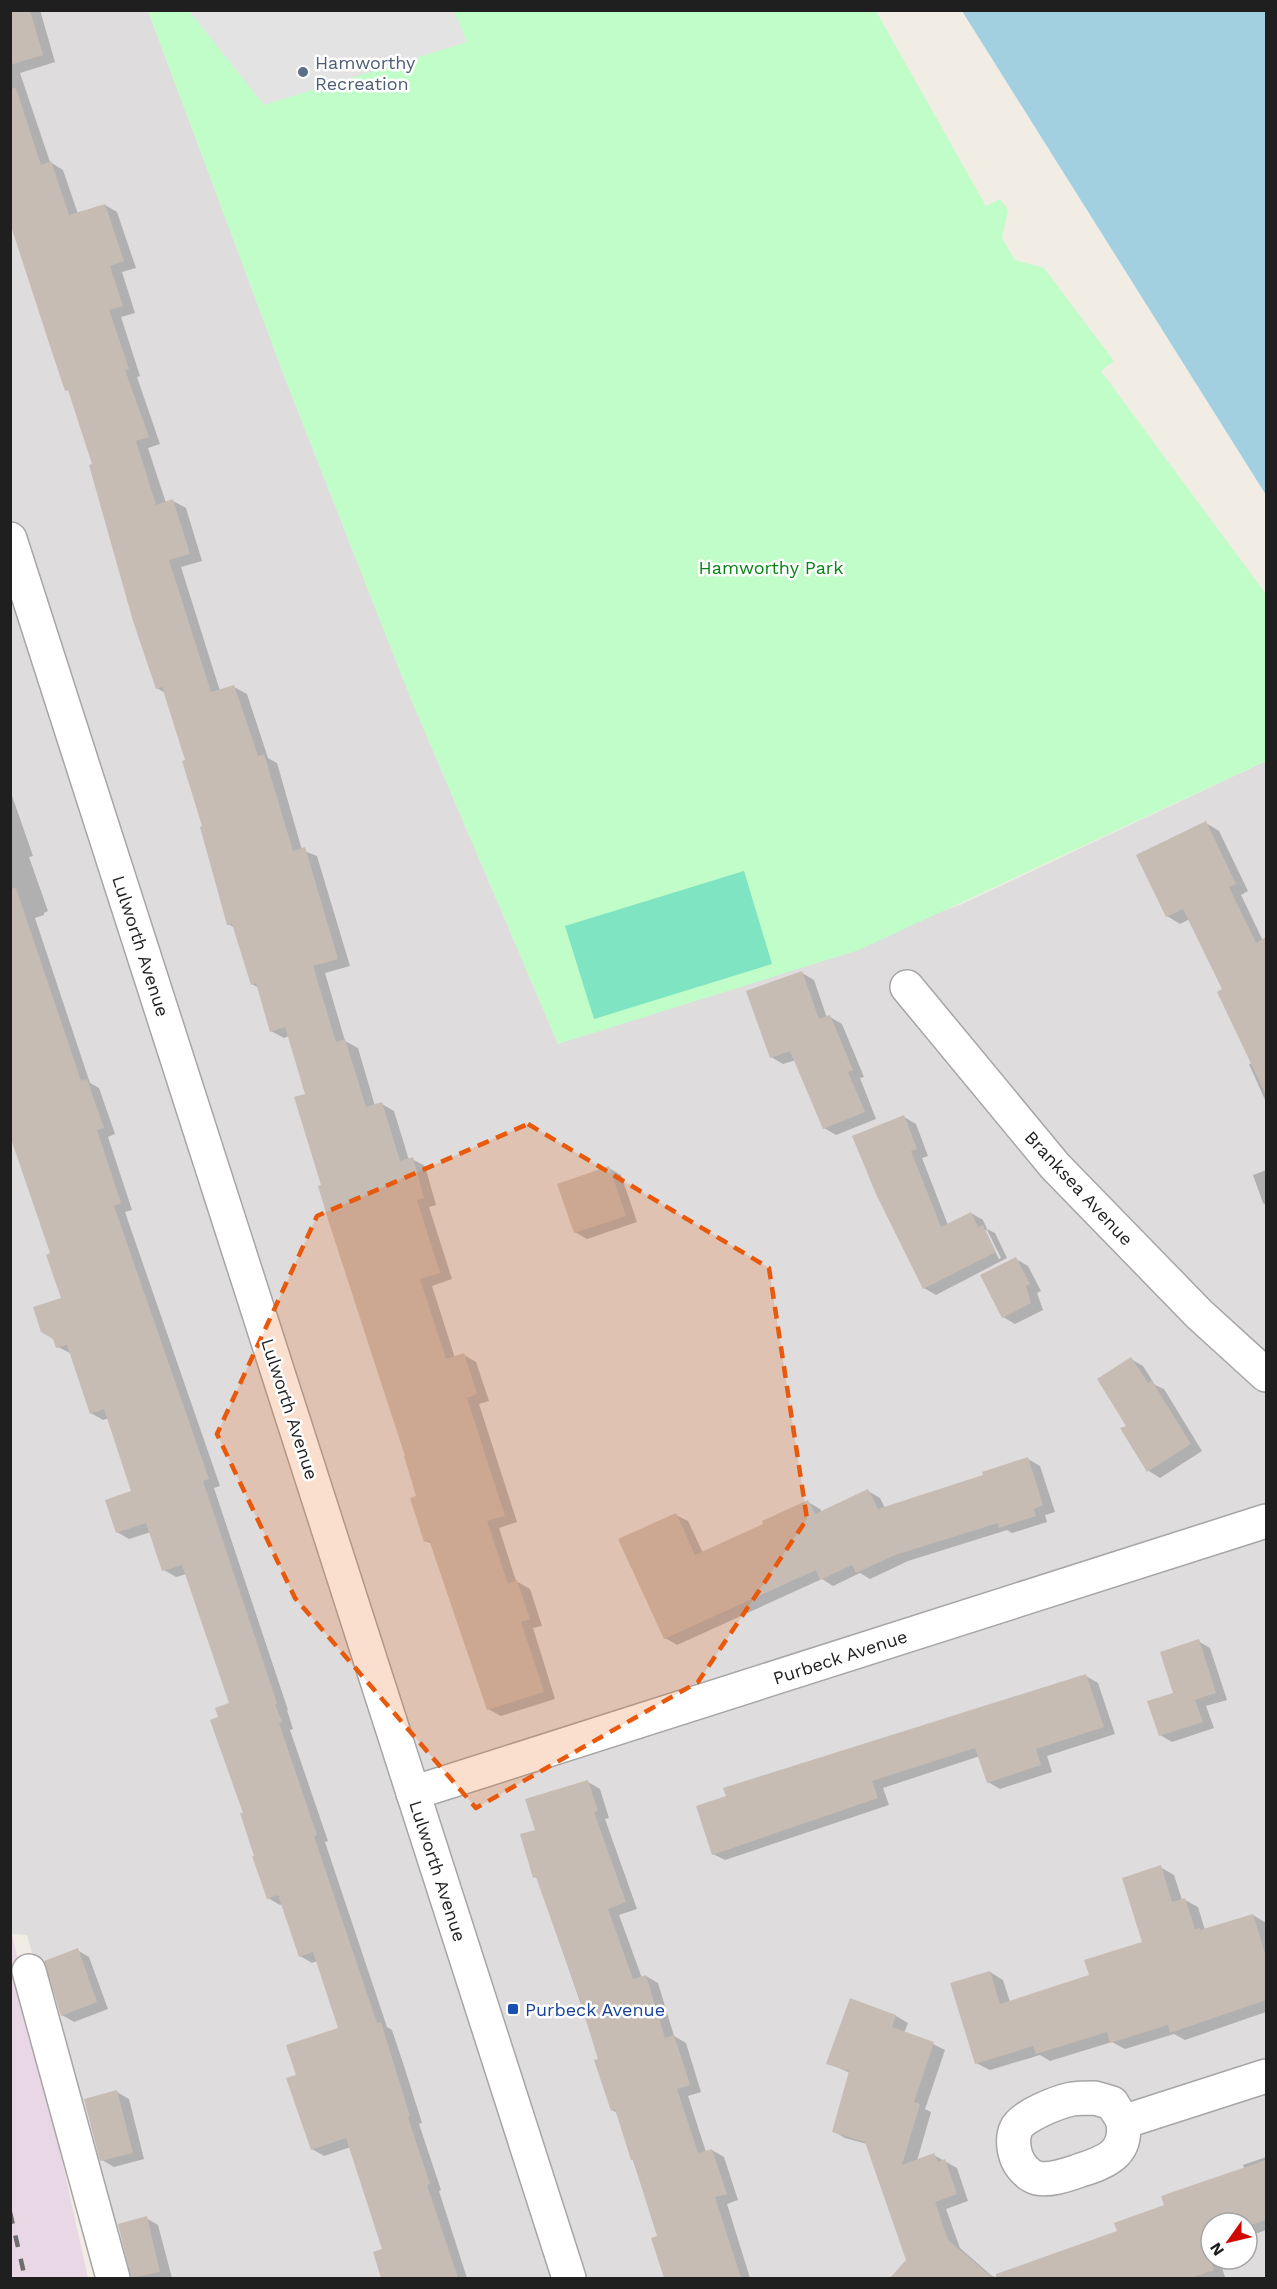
<svg xmlns="http://www.w3.org/2000/svg" width="1277" height="2289" viewBox="0 0 1277 2289" font-family="'Work Sans',sans-serif">
  <style>
    .residential { fill: #dedcdc; fill-rule: evenodd }
    .industrial { fill: #ead7e6 }
    .park { fill: #c0fdc8 }
    .pitch { fill: #7fe4c1 }
    .parking { fill: #e3e3e3 }
    .water { fill: #a3d0e1 }
    .shadow { fill: #0003; fill-rule: evenodd }
    .building { fill: #c6bcb4 }
    .lines { fill: none; stroke-linecap: round; stroke-linejoin: round }
    .street-casing { stroke: #a6a6a6; stroke-width: 36 }
    .street { stroke: #fff; stroke-width: 33 }
    .rail { stroke: #6d6d6d; stroke-width: 4.5; stroke-dasharray: 12 12; stroke-linecap: butt }
    .marked { fill: #e8590c; fill-opacity: 0.2; stroke: #e8590c; stroke-width: 4.5; stroke-dasharray: 12 8; stroke-linejoin: round }
    .service-dot { fill: #5c6f8a; stroke: #fff; stroke-width: 2 }
    .transit-dot { fill: #1a4fb4; stroke: #fff; stroke-width: 2 }
    .labels { text-anchor: middle; dominant-baseline: central; stroke-width: 5; stroke-linejoin: round; paint-order: stroke }
    .service-label { font-size: 18px; fill: #4e5e75; stroke: #fff; text-anchor: start }
    .park-label { font-size: 18px; fill: #058615; stroke: #fff }
    .street-label { font-size: 18px; fill: #1f1f1f; stroke: #fff }
    .transit-label { font-size: 18px; fill: #164399; stroke: #fff; text-anchor: start }
  </style>
  <rect width="100%" height="100%" fill="#f1ede5"/>
  <path class="residential" d="M11,11H148L288,386L411,699L558,1044L960,905L1266,761V2278H124L27,1935L11,1934ZM1211,2223H1247V2259H1211Z"/>
  <polygon class="industrial" points="10,1929 13,1938 88,2278 11,2278"/>
  <polygon class="park" points="148,11 876,11 986,206 1000,199 1008,210 1002,238 1015,260 1044,268 1114,361 1101,371 1266,594 1266,761 859,950 558,1044 411,699 288,386"/>
  <polygon class="pitch" points="744,871 772,964 594,1019 565,926"/>
  <polygon class="parking" points="189,11 454,11 467,42 264,105"/>
  <polygon class="water" points="962,11 1266,11 1266,495"/>
  <g class="shadow">
    <polygon points="10,10 40,10 55,62 20,73 50,162 63,170 78,214 105,205 117,212 136,268 122,272 135,313 121,317 140,376 137,377 160,444 148,448 166,503 173,501 186,508 202,561 181,567 220,691 234,687 247,694 268,758 277,763 302,850 317,856 350,966 325,973 345,1041 358,1048 375,1106 382,1104 394,1111 409,1160 412,1159 425,1166 436,1205 429,1207 452,1279 432,1286 455,1358 464,1355 476,1362 489,1401 479,1404 517,1522 499,1528 516,1581 530,1589 542,1626 533,1628 555,1699 501,1716 488,1709 432,1544 425,1541 418,1497 407,1457 323,1186 306,1095 289,1036 284,1038 271,1031 259,988 252,984 235,928 228,924 186,761 165,693 157,688 94,465 70,392 67,390 10,207"/>
    <polygon points="10,790 33,856 29,857 48,911 44,913 44,915 35,918 90,1083 99,1088 115,1134 108,1137 132,1210 125,1212 220,1486 214,1488 288,1710 287,1710 293,1729 290,1730 328,1841 325,1842 387,2027 392,2030 404,2066 422,2123 419,2124 441,2190 439,2191 467,2278 383,2278 375,2253 384,2250 351,2147 324,2156 312,2149 298,2076 340,2029 317,1961 312,1963 300,1956 282,1904 280,1905 268,1898 220,1718 231,1704 186,1574 176,1577 164,1570 151,1532 129,1539 117,1532 133,1492 109,1418 103,1420 91,1413 72,1354 58,1347 63,1299 52,1254 10,1132"/>
    <polygon points="1206,823 1219,831 1248,891 1241,895 1266,947 1266,1102 1249,1064 1253,1063 1224,990 1190,919 1180,924 1167,916"/>
    <polygon points="802,973 814,980 827,1018 830,1017 842,1024 864,1077 860,1078 876,1119 836,1135 824,1128 796,1060 783,1064 771,1057"/>
    <path d="M904,1117L916,1124L928,1156L922,1158L948,1225L971,1213L983,1220L987,1229L995,1233L1007,1258L936,1295L924,1288ZM984,1230H987L1001,1258L999,1259Z"/>
    <polygon points="609,1168 621,1175 637,1222 587,1239 575,1232"/>
    <polygon points="1266,1170 1266,1205 1263,1203 1253,1175"/>
    <polygon points="1016,1259 1028,1266 1041,1291 1037,1293 1043,1310 1015,1324 1003,1317"/>
    <polygon points="1131,1359 1143,1366 1155,1385 1164,1389 1202,1451 1160,1478 1149,1471 1122,1429 1129,1427"/>
    <polygon points="1028,1459 1040,1466 1055,1512 1045,1515 1047,1522 1012,1533 1007,1530 908,1561 870,1579 860,1573 833,1586 822,1579 677,1645 665,1638 676,1515 688,1521 703,1553 765,1525 808,1502 820,1509 822,1512 868,1491 880,1498 885,1508 985,1476"/>
    <polygon points="1198,1641 1210,1648 1227,1700 1206,1706 1214,1728 1172,1742 1160,1735 1175,1694"/>
    <polygon points="1086,1676 1098,1683 1115,1734 1047,1756 1052,1772 1000,1789 988,1782 980,1756 883,1788 889,1805 725,1860 713,1854"/>
    <polygon points="588,1782 600,1789 609,1818 605,1819 637,1909 619,1915 642,1978 646,1976 658,1983 674,2036 686,2043 701,2092 688,2096 706,2152 712,2150 724,2157 738,2200 727,2204 750,2278 666,2278 653,2239 659,2237 617,2113 612,2110 600,2060 538,1879 535,1877 537,1831"/>
    <polygon points="1160,1867 1174,1875 1182,1900 1185,1900 1198,1907 1205,1930 1253,1915 1266,1923 1266,2012 1185,2040 1174,2034 1125,2049 1112,2042 1050,2061 1040,2055 990,2070 976,2063 990,1972 1003,1980 1010,2002 1091,1976 1144,1943"/>
    <polygon points="77,1950 89,1957 108,2009 74,2022 62,2015"/>
    <polygon points="851,2000 896,2016 908,2023 904,2033 933,2044 945,2050 925,2109 931,2112 917,2161 934,2155 957,2168 968,2201 946,2209 960,2248 992,2276 999,2278 910,2278 899,2270 908,2260 867,2144 845,2138 833,2131 850,2073 828,2063"/>
    <polygon points="117,2092 129,2099 144,2159 114,2167 102,2160"/>
    <polygon points="1266,2157 1266,2230 1247,2237 1247,2223 1211,2223 1211,2259 1219,2259 1225,2277 1047,2278 1041,2260 1119,2232 1245,2169 1243,2165"/>
    <polygon points="146,2218 158,2225 172,2278 132,2278 119,2225"/>
  </g>
  <g class="building">
    <polygon points="10,10 30,10 43,55 10,65"/>
    <polygon points="16,88 41,165 51,161 69,215 105,204 124,261 110,266 123,306 109,310 129,369 125,370 149,437 136,441 156,505 173,499 190,554 169,560 211,692 234,685 258,756 264,754 293,851 305,847 338,959 313,966 336,1042 345,1039 366,1107 382,1102 400,1161 413,1157 424,1198 417,1200 440,1273 420,1279 446,1359 464,1353 477,1394 467,1398 505,1516 487,1521 508,1584 517,1580 530,1619 521,1622 544,1692 487,1710 429,1540 424,1542 410,1498 416,1496 404,1456 405,1456 330,1226 318,1186 321,1185 294,1097 305,1094 285,1027 270,1032 256,983 251,985 232,924 227,925 200,827 202,826 182,761 185,760 162,687 156,689 133,621 89,465 92,464 68,390 65,391 50,346 10,223 10,89"/>
    <polygon points="1206,821 1236,884 1229,887 1256,943 1266,937 1266,1095 1217,992 1222,989 1183,909 1166,917 1136,855"/>
    <polygon points="16,888 81,1081 87,1079 104,1128 97,1130 121,1203 114,1206 209,1479 203,1481 277,1703 275,1704 282,1722 279,1723 317,1835 314,1836 377,2023 381,2022 392,2058 410,2116 408,2117 430,2184 427,2185 458,2278 381,2278 373,2252 382,2249 346,2138 311,2150 286,2078 296,2075 286,2045 338,2028 313,1952 299,1957 278,1895 267,1899 252,1856 254,1856 240,1813 243,1813 210,1720 218,1717 215,1708 229,1703 182,1565 162,1571 146,1523 116,1533 105,1500 131,1491 104,1409 90,1414 67,1345 56,1348 53,1339 41,1332 33,1307 61,1298 46,1255 50,1253 10,1136 10,889"/>
    <polygon points="802,971 819,1019 830,1015 853,1070 848,1072 865,1112 823,1129 790,1051 770,1058 746,991"/>
    <polygon points="904,1115 917,1149 911,1151 941,1227 971,1212 978,1227 983,1225 996,1252 923,1289 876,1194 852,1136"/>
    <polygon points="609,1166 626,1216 574,1233 557,1184"/>
    <polygon points="1016,1257 1030,1284 1026,1286 1031,1303 1002,1318 980,1275"/>
    <polygon points="1131,1357 1148,1383 1152,1381 1191,1444 1147,1472 1120,1428 1126,1426 1097,1379"/>
    <polygon points="1028,1457 1043,1505 1034,1509 1036,1516 999,1528 998,1523 895,1555 856,1573 852,1565 820,1580 816,1570 664,1639 618,1539 676,1513 695,1555 763,1524 762,1521 808,1500 815,1514 868,1489 878,1509 983,1475 982,1472"/>
    <polygon points="1199,1639 1216,1693 1195,1700 1203,1722 1159,1736 1147,1701 1173,1693 1160,1652"/>
    <polygon points="1086,1674 1104,1727 1036,1749 1041,1765 987,1783 975,1748 872,1781 878,1798 712,1855 696,1806 726,1796 723,1788"/>
    <polygon points="588,1780 598,1811 594,1812 626,1902 608,1909 633,1979 646,1975 665,2038 674,2035 690,2085 677,2089 698,2153 712,2149 727,2194 715,2197 741,2278 664,2278 651,2238 657,2236 633,2160 631,2160 615,2109 611,2111 594,2060 598,2059 579,1998 536,1877 533,1878 520,1834 535,1830 525,1799"/>
    <polygon points="1161,1865 1172,1902 1185,1898 1195,1929 1200,1928 1200,1930 1253,1914 1266,1957 1266,2000 1170,2033 1168,2025 1110,2043 1107,2032 1036,2054 1033,2046 975,2064 950,1983 990,1971 1000,2004 1089,1975 1084,1960 1142,1942 1122,1878"/>
    <polygon points="78,1948 97,2002 61,2016 44,1961"/>
    <polygon points="850,1998 896,2015 892,2027 934,2042 914,2102 920,2104 902,2165 934,2153 938,2162 945,2159 957,2194 935,2202 948,2240 993,2278 890,2278 906,2260 865,2142 832,2132 849,2071 826,2064"/>
    <polygon points="117,2090 133,2153 100,2161 84,2099"/>
    <polygon points="1266,2160 1266,2220 1247,2226 1247,2223 1211,2223 1211,2238 1204,2241 1214,2270 1191,2278 996,2278 996,2274 1117,2231 1114,2223 1164,2205 1161,2196"/>
    <polygon points="147,2216 160,2272 131,2278 118,2224"/>
  </g>
  <g class="lines">
    <g class="street-casing">
      <g id="street">
        <polyline points="10,539 569,2278"/>
        <polyline points="907,987 1055,1166 1199,1314 1266,1375"/>
        <polyline points="413,1793 1266,1521"/>
        <polyline points="29,1971 113,2278"/>
        <path d="M1095,2098L1112,2103C1115,2109 1122,2117 1123,2123C1128,2156 1102,2163 1078,2171C1066,2175 1049,2181 1037,2178C1027,2175 1019,2165 1016,2156C1013,2146 1012,2138 1016,2129C1021,2116 1058,2102 1072,2099C1079,2098 1088,2098 1095,2098Z"/>
        <polyline points="1123,2122 1266,2076"/>
      </g>
    </g>
    <use href="#street" class="street"/>
    <polyline class="rail" points="10,2212 25,2278"/>
  </g>
  <path class="marked" d="M528,1124L769,1268L807,1519L698,1682L476,1808L295,1598L217,1434L317,1216Z"/>
  <circle class="service-dot" cx="303" cy="72" r="6"/>
  <rect class="transit-dot" x="507" y="2003" width="12" height="12" rx="3"/>
  <g class="labels">
    <g class="service-label">
      <text x="315" y="62">Hamworthy<tspan x="315" dy="21">Recreation</tspan></text>
    </g>
    <g class="park-label">
      <text x="771" y="567">Hamworthy Park</text>
    </g>
    <g class="street-label">
      <text transform="translate(141 946) rotate(72)">Lulworth Avenue</text>
      <text transform="translate(1079 1188) rotate(47)">Branksea Avenue</text>
      <text transform="translate(290 1409) rotate(72)">Lulworth Avenue</text>
      <text transform="translate(840 1657) rotate(-18)">Purbeck Avenue</text>
      <text transform="translate(438 1871) rotate(72)">Lulworth Avenue</text>
    </g>
    <g class="transit-label">
      <text x="525" y="2009">Purbeck Avenue</text>
    </g>
  </g>
  <rect width="1277" height="2289" fill="none" stroke="#1f1f1f" stroke-width="24"/>
  <g transform="translate(1229 2241) rotate(236)"><circle r="28" fill="#ffffff" stroke="#a5a5a5" stroke-width="1.5"/>
  <path d="M0-4.5L10 22L0 15L-10 22Z" fill="#cf0900"/>
  <text y="-9" font-size="16" font-weight="bold" text-anchor="middle" fill="#1f1f1f">N</text>
  </g>
</svg>
